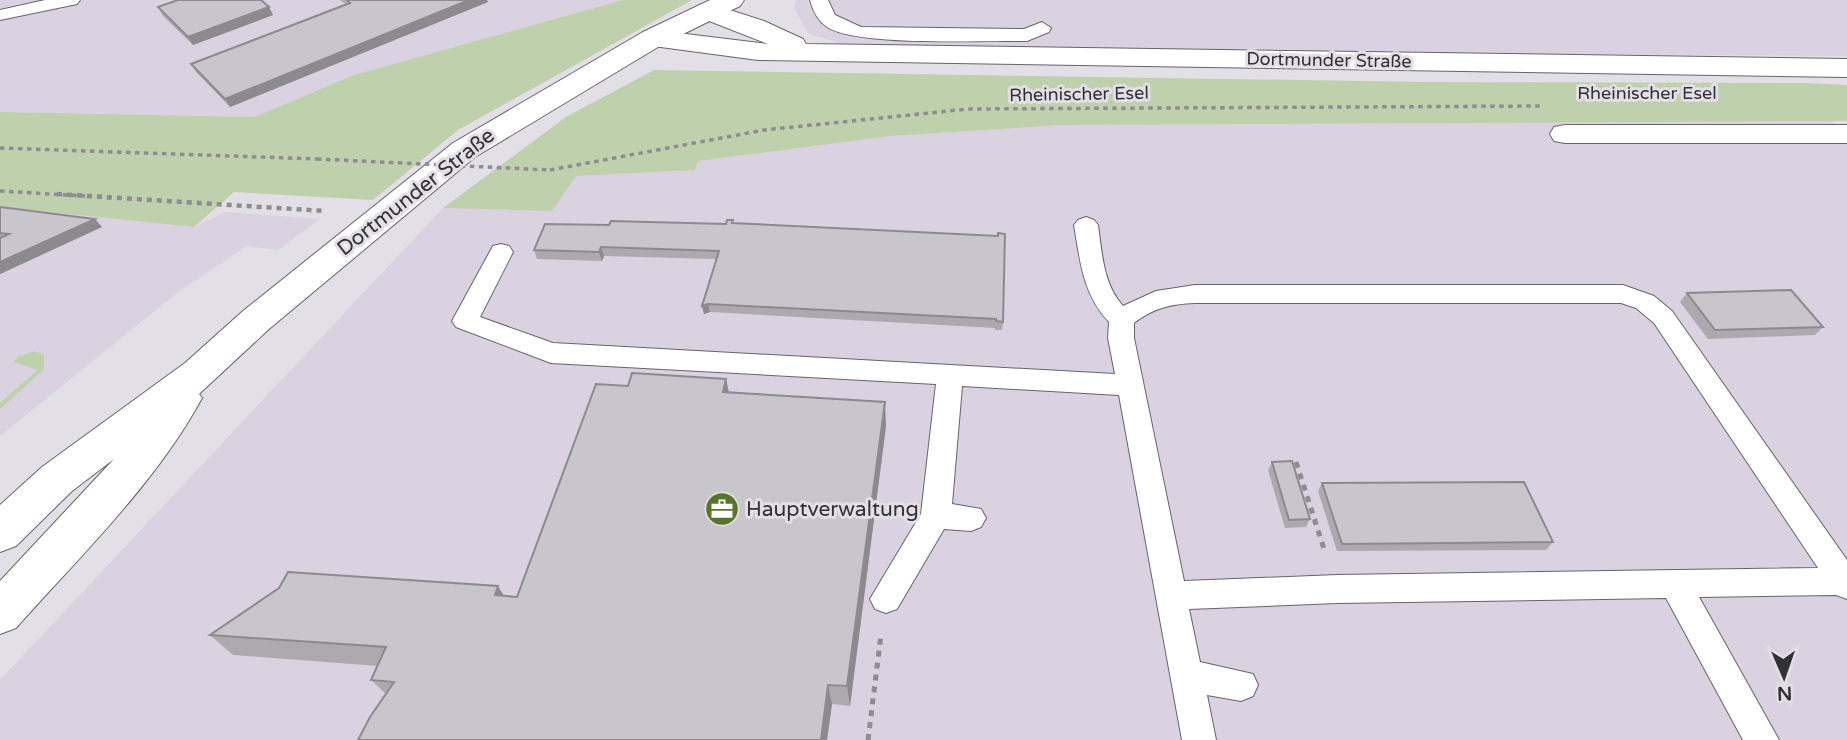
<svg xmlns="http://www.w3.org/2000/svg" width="1847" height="740" viewBox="0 0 1847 740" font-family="'Varela Round',sans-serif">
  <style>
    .built { fill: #dad2e1 }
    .green { fill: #bfd0ad }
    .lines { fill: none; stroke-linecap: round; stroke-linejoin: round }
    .service-casing { stroke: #67636a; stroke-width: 2 }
    .minor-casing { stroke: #67636a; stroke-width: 2 }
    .secondary-casing { stroke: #67636a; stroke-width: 2 }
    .path-far2 { stroke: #8e8c91; stroke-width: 3.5; stroke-dasharray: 4.5 4.5; stroke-linecap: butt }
    .path-far1 { stroke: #8e8c91; stroke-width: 4.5; stroke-dasharray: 5 5; stroke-linecap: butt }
    .path { stroke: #8e8c91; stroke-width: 5; stroke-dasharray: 6 6; stroke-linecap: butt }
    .service { fill: #fff; fill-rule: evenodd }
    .minor { fill: #fff; fill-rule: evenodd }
    .secondary { fill: #fff; fill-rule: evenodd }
    .path-bridge { stroke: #8e8c91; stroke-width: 3.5; stroke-dasharray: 4.5 4.5; stroke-linecap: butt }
    .wall { fill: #ada9af }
    .shaded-wall { fill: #8d8a8f }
    .building { fill: #c9c5cc; stroke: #8d8a8f; stroke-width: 2 }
    .labels { text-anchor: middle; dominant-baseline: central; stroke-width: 6; stroke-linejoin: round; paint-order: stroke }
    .far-street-label { font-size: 18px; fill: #323134; stroke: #e3dfe7 }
    .street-label { font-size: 21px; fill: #323134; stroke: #e3dfe7 }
    .poi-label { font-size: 21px; fill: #323134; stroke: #e3dfe7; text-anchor: start }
  </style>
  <rect width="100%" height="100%" fill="#e3dfe7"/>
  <g class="built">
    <polygon points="0,0 623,0 354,75 254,117 0,112"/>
    <polygon points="796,0 1847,0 1847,56 856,49 808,33 794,8"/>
    <polygon points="1832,121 1847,139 1847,740 0,740 0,680 443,208 552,211 575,176 695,170 697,161 891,136 1063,125"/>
    <polygon points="0,207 193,227 226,212 320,219 278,250 247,246 177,293 0,436"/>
  </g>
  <g class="green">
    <polygon points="623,0 692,0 458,130 373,200 234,192 194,227 0,207 0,112 254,117 354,75"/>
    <polygon points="654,70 1424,82 1806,83 1847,85 1847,121 1063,125 891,136 698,161 695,170 576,176 552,211 443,208 566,117"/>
    <polygon points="35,351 44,355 44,369 0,409 0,403 38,370 13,362 18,357"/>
  </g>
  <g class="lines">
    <g class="service-casing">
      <g id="service">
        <polygon points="45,0 80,0 77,4 0,20 0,10"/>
        <path d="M810,0H828L835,15L861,27L1024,29L1042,22L1051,28L1049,32L1027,41C984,40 858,47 827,27C818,21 813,11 810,0Z"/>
        <path d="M1086,217L1094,220L1098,225C1102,253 1103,284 1123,306L1156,291L1195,285H1623L1654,296L1672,311L1847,560V599L1836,595L1699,597L1779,740H1743L1666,598L1337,603L1189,609L1200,662L1253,674L1258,685L1253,696L1241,701L1207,695L1216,740H1182L1119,395L962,386L952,504L981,509L986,518L981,527L971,531L944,529L897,609L886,613L875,609L870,599L921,514L936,384L551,363L456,327L452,321L493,246L501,244L509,246L513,252L480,317L553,343L1115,374L1108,338L1109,322C1083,295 1080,261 1074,225L1078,220ZM1195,303H1621L1636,308L1654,323L1818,568L1337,575L1184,581L1134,338V323C1153,308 1171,304 1195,303Z"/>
      </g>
    </g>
    <g class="minor-casing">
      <g id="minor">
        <polygon points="708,3 764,21 803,39 806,44 1847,59 1847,77 758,60 653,46 643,44 639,38 643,32 653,30 768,44 699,17 695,11 699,5"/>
        <polygon points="1565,125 1847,125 1847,143 1565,143 1554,141 1550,134 1554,127"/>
      </g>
    </g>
    <g class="secondary-casing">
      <path id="secondary" d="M710,0H744L740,6L663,44L475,157L269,329L199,394L202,398C156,483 80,556 16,628L0,634V581L114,459L72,491L16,546L0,552V505L42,467L185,363L243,311L453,143L643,32Z"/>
    </g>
    <g class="path-far2">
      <polyline points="0,148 317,159"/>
      <polyline points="550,170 764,130 968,109 1542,106"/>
      <polyline points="0,191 85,196"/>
    </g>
    <polyline class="path-far1" points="57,194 325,211"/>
    <g class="path">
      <polyline points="1296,462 1325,552"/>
      <polyline points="868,740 881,635"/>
    </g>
    <use href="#service" class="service"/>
    <use href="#minor" class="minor"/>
    <use href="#secondary" class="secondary"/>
    <polyline class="path-bridge" points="317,159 550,170"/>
  </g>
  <g class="wall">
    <polygon points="340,0 487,0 488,2 230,107 196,72 191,64 346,4"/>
    <polygon points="158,7 269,7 273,15 193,45 163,16"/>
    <polygon points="0,207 102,227 0,274"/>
    <polygon points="733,220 733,223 1003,322 1002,330 995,330 995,328 710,312 704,314 702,306 716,259 604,256 602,261 537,259 534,250 609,225 726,224"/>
    <polygon points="1687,293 1823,327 1815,335 1708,339 1680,302"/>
    <polygon points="726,379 729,393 886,426 850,706 832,704 827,740 358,740 386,694 371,680 378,666 233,655 210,635 504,596 517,597 628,386"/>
    <polygon points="1272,462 1310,519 1306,527 1285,528 1268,470"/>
    <polygon points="1322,483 1553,542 1546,550 1337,551 1318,491"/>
  </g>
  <g class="shaded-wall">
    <polygon points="469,0 487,0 488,2 230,107 225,99"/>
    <polygon points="269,7 273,15 193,45 188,37"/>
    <polygon points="95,219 102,227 0,274 0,262"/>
    <polygon points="601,247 604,256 602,261 599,252"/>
    <polygon points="708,304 710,312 704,314 702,306"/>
    <polygon points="726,379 731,403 723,392"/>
    <polygon points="885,402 886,426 850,706 847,686"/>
    <polygon points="498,586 511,608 495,595"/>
    <polygon points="828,685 832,704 827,740 821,740"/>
  </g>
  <g class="building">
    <polygon points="178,0 261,0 269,7 188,37 158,7"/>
    <polygon points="347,0 469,0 225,99 191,64 350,3"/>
    <polygon points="0,207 95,219 0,262 0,238 9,234 0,233"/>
    <polygon points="727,220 733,220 732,223 998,236 998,233 1005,234 1003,322 996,321 996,319 708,304 702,306 719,251 601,247 599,252 534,250 545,224 609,225 611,221 726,224"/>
    <polygon points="1791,290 1823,327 1715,330 1687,293"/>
    <polygon points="632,373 726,379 723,392 885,402 847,686 828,685 821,740 358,740 370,717 394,682 371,680 386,647 210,635 279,588 288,572 498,586 495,595 517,597 596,384 628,386"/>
    <polygon points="1292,461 1310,519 1289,520 1272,462"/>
    <polygon points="1524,482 1553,542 1342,544 1322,483"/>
  </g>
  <defs>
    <g id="office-disc" transform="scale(1.75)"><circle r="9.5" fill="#57752b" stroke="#e3dfe7"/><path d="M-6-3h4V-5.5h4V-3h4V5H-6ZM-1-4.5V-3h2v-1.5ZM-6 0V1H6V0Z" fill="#fff"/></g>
  </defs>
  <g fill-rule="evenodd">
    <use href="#office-disc" x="722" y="509"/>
  </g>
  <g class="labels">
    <g class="far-street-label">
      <text transform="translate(1329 60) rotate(1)">Dortmunder Straße</text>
      <text x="1647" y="93">Rheinischer Esel</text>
      <text transform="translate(1079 94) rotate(-1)">Rheinischer Esel</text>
    </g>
    <g class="street-label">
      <text transform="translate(416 192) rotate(-38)">Dortmunder Straße</text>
    </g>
    <g class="poi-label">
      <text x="746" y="509">Hauptverwaltung</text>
    </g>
  </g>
  <g transform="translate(1784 677) rotate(178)" stroke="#e3dfe7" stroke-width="5" paint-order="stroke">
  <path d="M0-5L12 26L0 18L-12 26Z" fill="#323134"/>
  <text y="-10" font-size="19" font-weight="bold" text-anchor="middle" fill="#323134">N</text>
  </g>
</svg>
